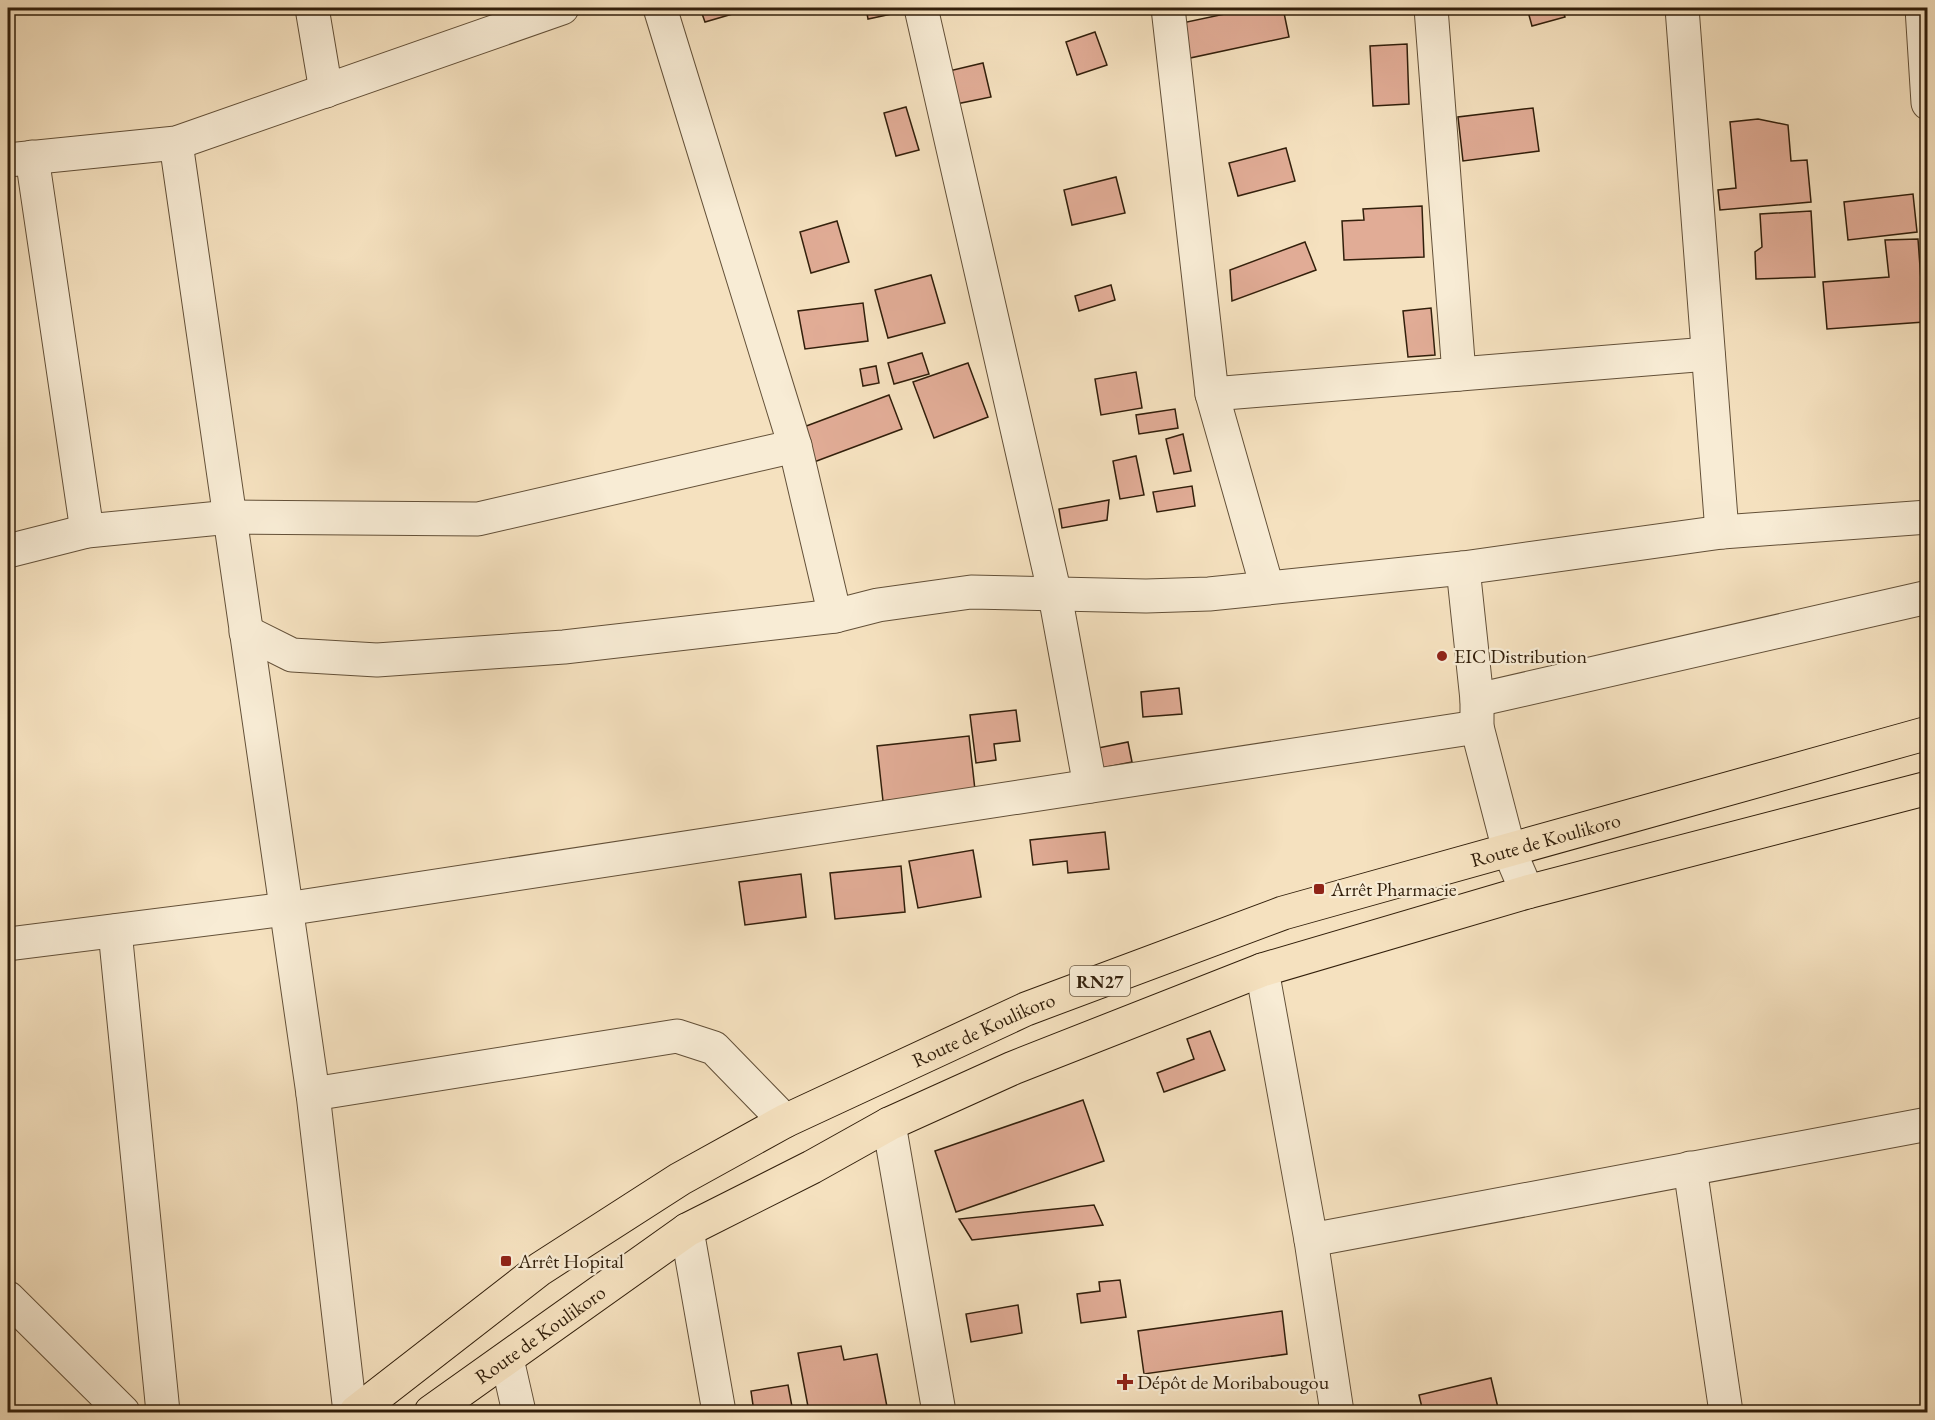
<svg xmlns="http://www.w3.org/2000/svg" width="1935" height="1420" viewBox="0 0 1935 1420" font-family="'EB Garamond',serif">
  <style>
    .building { fill: #e1ac96; stroke: #321f0b; stroke-width: 1.5 }
    .lines { fill: none; stroke-linecap: round; stroke-linejoin: round }
    .street-casing { stroke: #635038; stroke-width: 35 }
    .primary-casing { stroke: #321f0b; stroke-width: 35 }
    .street { stroke: #f8ecd5; stroke-width: 33 }
    .primary { stroke: #f5e1bf; stroke-width: 33 }
    .poi-dot { fill: #8f2418; stroke: #f8ecd5; stroke-width: 2 }
    .labels { text-anchor: middle; dominant-baseline: central; stroke-width: 4.5; stroke-linejoin: round; paint-order: stroke }
    .shield { fill: #f8ecd5; stroke: #6d5c48; stroke-width: 1.5 }
    .shield-label { font-size: 18px; font-weight: bold; fill: #321f0b }
    .poi-label { font-size: 20px; fill: #321f0b; stroke: #f8ecd5; text-anchor: start }
    .street-label { font-size: 20px; fill: #321f0b; stroke: #f8ecd5 }
  </style>
  <rect width="100%" height="100%" fill="#f5e1bf"/>
  <filter id="stains"><feTurbulence type="fractalNoise" baseFrequency=".00333" numOctaves="4"/><feColorMatrix values="0 0 0 0 .2 0 0 0 0 .09 0 0 0 0 .02 0 0 0 .5 -.17"/></filter>
  <radialGradient id="worn" r=".72"><stop offset=".6" stop-color="#630" stop-opacity="0"/><stop offset="1" stop-color="#630" stop-opacity=".3"/></radialGradient>
  <g class="building">
    <polygon points="700,8 753,8 705,22"/>
    <polygon points="866,8 891,8 892,14 868,19"/>
    <polygon points="1253,8 1283,8 1289,37 1190,58 1182,23"/>
    <polygon points="1527,8 1562,8 1565,17 1532,26"/>
    <polygon points="1095,32 1107,65 1077,75 1066,42"/>
    <polygon points="1407,44 1409,104 1373,106 1370,46"/>
    <polygon points="983,63 991,97 956,104 949,71"/>
    <polygon points="906,107 919,150 896,156 884,113"/>
    <polygon points="1533,108 1539,151 1463,161 1458,117"/>
    <polygon points="1758,119 1788,125 1791,161 1807,160 1811,202 1720,210 1718,190 1736,188 1730,122"/>
    <polygon points="1286,148 1295,181 1238,196 1229,163"/>
    <polygon points="1116,177 1125,213 1072,225 1064,190"/>
    <polygon points="1913,194 1917,232 1848,240 1844,202"/>
    <polygon points="1422,206 1424,257 1344,260 1342,221 1364,220 1363,209"/>
    <polygon points="1811,211 1815,277 1756,279 1755,252 1762,247 1760,214"/>
    <polygon points="837,221 849,262 811,273 800,232"/>
    <polygon points="1918,239 1924,322 1827,329 1823,282 1889,277 1885,240"/>
    <polygon points="1305,242 1316,270 1232,301 1230,270"/>
    <polygon points="931,275 945,323 888,338 875,290"/>
    <polygon points="1111,285 1115,300 1079,311 1075,296"/>
    <polygon points="863,303 868,341 805,349 798,311"/>
    <polygon points="1431,308 1435,355 1408,357 1403,311"/>
    <polygon points="922,353 929,374 894,384 888,363"/>
    <polygon points="968,363 988,417 934,438 913,382"/>
    <polygon points="876,366 879,383 863,386 860,369"/>
    <polygon points="1136,372 1142,408 1101,415 1095,379"/>
    <polygon points="889,395 902,429 814,462 801,428"/>
    <polygon points="1175,409 1178,428 1139,434 1136,415"/>
    <polygon points="1183,434 1191,471 1174,474 1166,439"/>
    <polygon points="1136,456 1144,495 1120,499 1113,461"/>
    <polygon points="1192,486 1195,506 1157,512 1153,492"/>
    <polygon points="1109,500 1107,520 1062,528 1059,509"/>
    <polygon points="1179,688 1182,714 1143,717 1141,692"/>
    <polygon points="1016,710 1020,741 994,744 996,760 976,763 970,715"/>
    <polygon points="969,736 975,790 883,801 877,746"/>
    <polygon points="1128,742 1132,762 1097,769 1093,749"/>
    <polygon points="1105,832 1109,869 1068,873 1067,861 1033,865 1030,840"/>
    <polygon points="973,850 981,897 918,908 909,861"/>
    <polygon points="901,866 905,912 835,919 830,873"/>
    <polygon points="801,874 806,917 745,925 739,882"/>
    <polygon points="1210,1031 1225,1070 1164,1092 1157,1073 1194,1059 1187,1039"/>
    <polygon points="1083,1100 1104,1161 956,1212 935,1151"/>
    <polygon points="1094,1205 1103,1225 972,1240 959,1219"/>
    <polygon points="1120,1280 1126,1317 1081,1323 1077,1294 1100,1291 1099,1282"/>
    <polygon points="1018,1305 1022,1333 971,1342 966,1314"/>
    <polygon points="1282,1311 1287,1354 1144,1374 1138,1331"/>
    <polygon points="841,1346 844,1360 877,1354 888,1412 809,1412 798,1353"/>
    <polygon points="1491,1378 1499,1412 1423,1412 1419,1395"/>
    <polygon points="788,1385 793,1412 754,1412 751,1391"/>
  </g>
  <g class="lines">
    <g class="street-casing">
      <g id="street">
        <polyline points="312,8 326,91"/>
        <polyline points="921,8 1055,595 1090,786"/>
        <polyline points="1168,8 1212,394 1267,587"/>
        <polyline points="1431,8 1459,374"/>
        <polyline points="1682,8 1722,532"/>
        <polyline points="1922,8 1928,103"/>
        <polyline points="176,143 313,1094 350,1412"/>
        <polyline points="32,157 87,531"/>
        <polyline points="8,160 176,143 562,8"/>
        <polyline points="1212,394 1708,354"/>
        <polyline points="795,446 835,616"/>
        <polyline points="8,551 87,531 230,517 478,519 795,446 660,8"/>
        <polyline points="1463,568 1477,700 1477,727 1509,850 1527,892"/>
        <polyline points="246,632 292,655 377,660 564,647 835,616 878,605 971,592 1146,596 1209,594 1463,568 1722,532 1928,517"/>
        <polyline points="1477,700 1928,597"/>
        <polyline points="115,931 163,1412"/>
        <polyline points="8,944 286,909 1477,727"/>
        <polyline points="1262,970 1311,1240 1337,1412"/>
        <polyline points="313,1094 677,1036 714,1048 785,1121"/>
        <polyline points="889,1124 939,1412"/>
        <polyline points="1690,1168 1726,1412"/>
        <polyline points="687,1230 719,1412"/>
        <polyline points="1311,1240 1928,1124"/>
        <polyline points="8,1298 123,1412"/>
        <polyline points="507,1359 519,1412"/>
      </g>
    </g>
    <g class="primary-casing">
      <g id="primary">
        <path id="s1" d="M356,1412L540,1269L680,1179L785,1121L1026,1009L1283,913L1928,733"/>
        <path id="s2" d="M431,1412L687,1230L812,1167L889,1124L1013,1068L1262,970L1527,892L1928,788"/>
      </g>
    </g>
    <use href="#street" class="street"/>
    <use href="#primary" class="primary"/>
  </g>
  <g class="poi-dot">
    <circle cx="1442" cy="656" r="6"/>
    <rect x="1313" y="883" width="12" height="12" rx="3"/>
    <rect x="500" y="1255" width="12" height="12" rx="3"/>
    <path d="M1122 1373h6v6h6v6h-6v6h-6v-6h-6v-6h6z"/>
  </g>
  <g class="labels">
    <rect class="shield" x="1070" y="966" width="60" height="30" rx="4.5"/>
    <g class="shield-label">
      <text x="1100" y="981">RN27</text>
    </g>
    <g class="poi-label">
      <text x="1454" y="656">EIC Distribution</text>
      <text x="1331" y="889">Arrêt Pharmacie</text>
      <text x="518" y="1261">Arrêt Hopital</text>
      <text x="1137" y="1382">Dépôt de Moribabougou</text>
    </g>
    <g class="street-label">
      <text stroke="none"><textPath href="#s1" startOffset="1332">Route de Koulikoro</textPath></text>
      <text stroke="none"><textPath href="#s1" startOffset="738">Route de Koulikoro</textPath></text>
      <text stroke="none"><textPath href="#s2" startOffset="134">Route de Koulikoro</textPath></text>
    </g>
  </g>
  <rect width="1935" height="1420" fill="none" stroke="#f5e1bf" stroke-width="30"/>
  <rect x="9" y="9" width="1917" height="1402" fill="none" stroke="#321f0b" stroke-width="3"/>
  <rect x="15" y="15" width="1905" height="1390" fill="none" stroke="#321f0b" stroke-width="1.5"/>
  <rect width="100%" height="100%" filter="url(#stains)"/>
  <rect width="100%" height="100%" fill="url(#worn)"/>
</svg>
